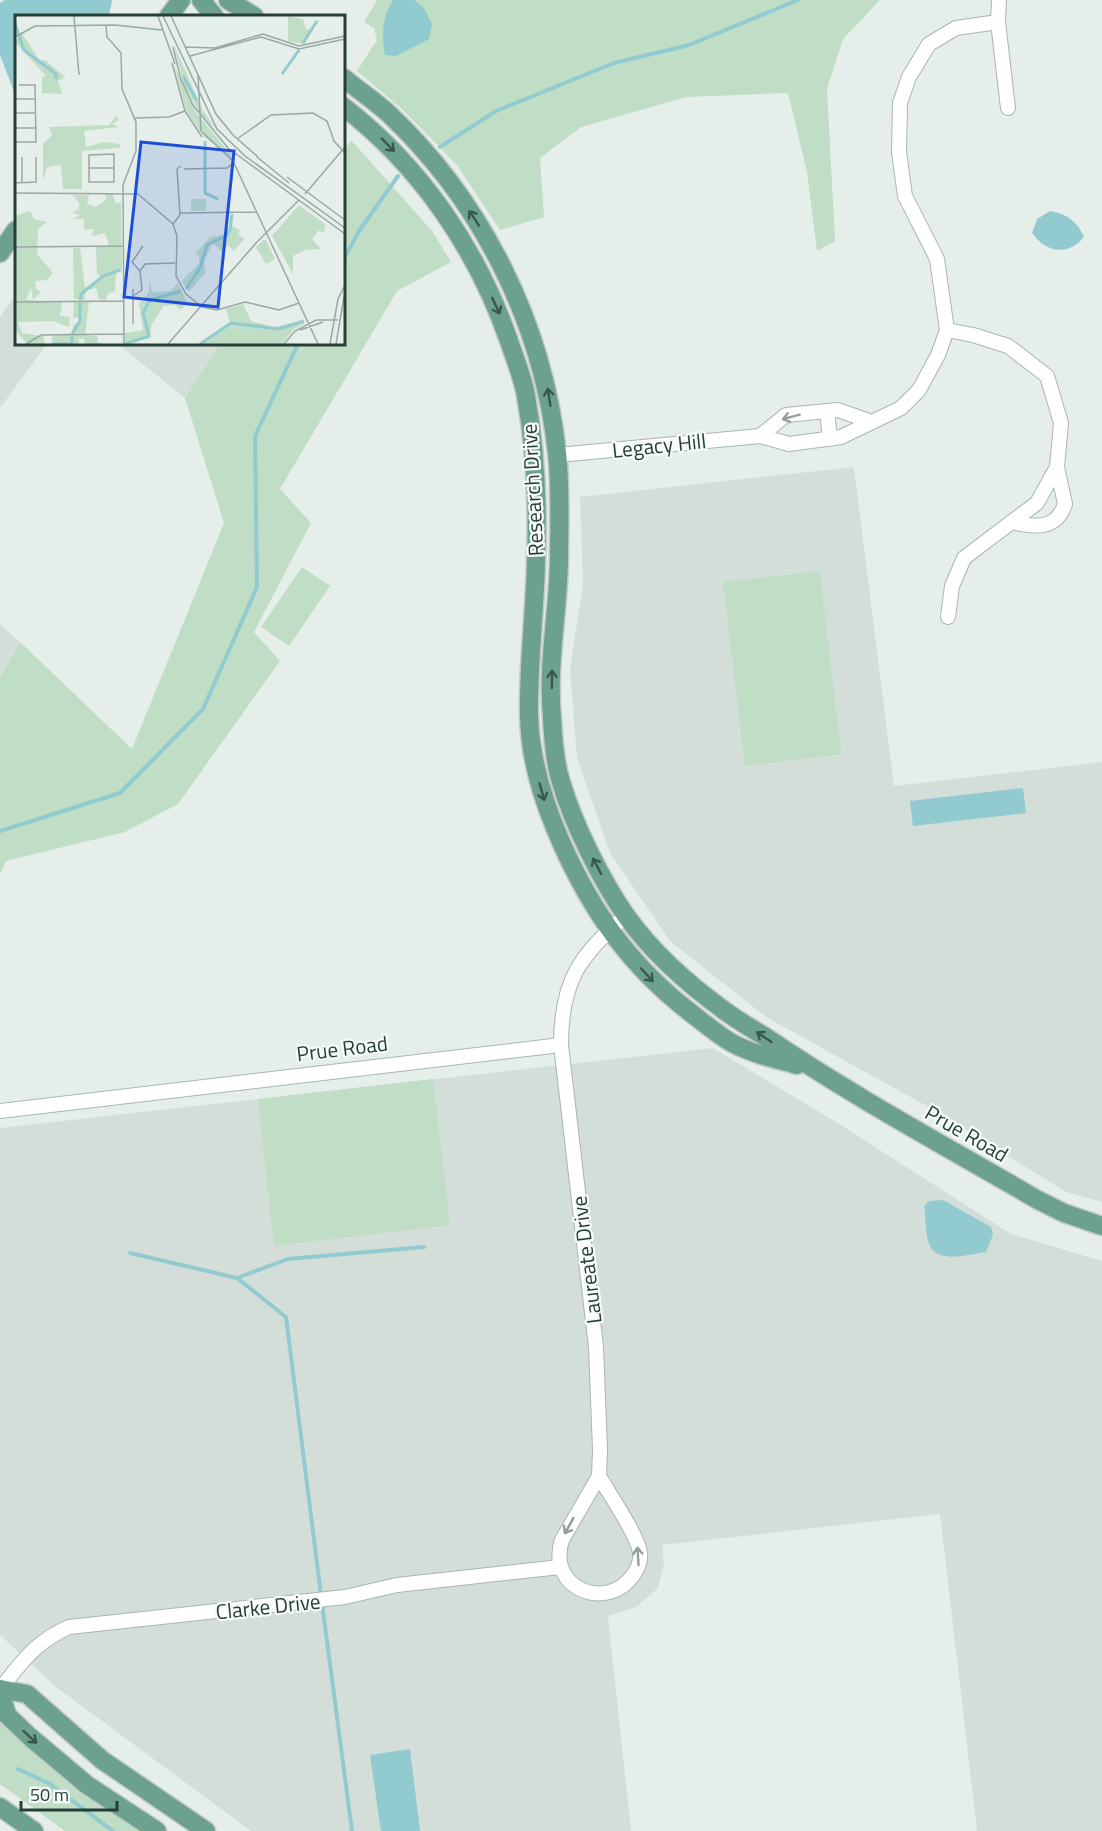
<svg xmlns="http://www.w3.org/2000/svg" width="1102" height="1831" viewBox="0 0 1102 1831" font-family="'Titillium Web',sans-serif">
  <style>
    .built { fill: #d4ded9 }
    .green { fill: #c0ddc6 }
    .water { fill: #92cbcf }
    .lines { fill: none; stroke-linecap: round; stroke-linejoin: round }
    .stream { stroke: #92cbcf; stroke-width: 4 }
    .minor-casing { stroke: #a9b6b0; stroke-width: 16 }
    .major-casing { stroke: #c2c9c7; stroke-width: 21 }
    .minor { stroke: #fff; stroke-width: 14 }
    .major { stroke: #6da18f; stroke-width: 18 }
    .oneway { stroke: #38584c }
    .oneway2 { stroke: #929f9a }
    .labels { text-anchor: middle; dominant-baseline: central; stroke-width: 4.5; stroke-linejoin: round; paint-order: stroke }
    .street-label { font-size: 21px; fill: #263f36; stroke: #f6faf8 }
    .inset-river { fill: none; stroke: #92cbcf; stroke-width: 3 }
    .inset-road { fill: none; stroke: #99a8a2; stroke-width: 1.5 }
    .view { fill: #1d4ed8; fill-opacity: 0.15; stroke: #1d4ed8; stroke-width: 3 }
    .inset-edge { fill: none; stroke: #263f36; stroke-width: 3 }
  </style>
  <rect width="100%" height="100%" fill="#e6eeea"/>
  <g class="built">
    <polygon points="16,294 16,344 47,344 0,408 0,317"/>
    <polygon points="118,344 220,344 185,398"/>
    <polygon points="854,467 894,786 1102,762 1102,1202 1066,1192 934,1110 766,1017 670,941 610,853 577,758 570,669 583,585 580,497"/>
    <polygon points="0,624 20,642 0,678"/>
    <polygon points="713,1048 833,1120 1011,1234 1102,1261 1102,1831 977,1831 940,1514 662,1545 664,1563 658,1588 636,1607 608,1616 631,1831 251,1831 56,1687 0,1635 0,1128"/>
  </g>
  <g class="green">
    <polygon points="377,0 880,0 843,39 827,89 835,241 817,251 807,172 788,93 686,97 581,127 540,158 544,217 500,230 457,165 402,109 357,71 377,40 374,28 364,22"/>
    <polygon points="351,140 432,231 451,262 397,291 280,489 311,523 254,632 280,661 178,804 125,832 6,861 0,874 0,678 20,642 132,749 224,523 185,398 220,344 344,344 344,151"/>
    <polygon points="302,567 330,586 289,646 261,627"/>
    <polygon points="820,571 841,754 745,766 723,582"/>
    <polygon points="433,1079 450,1225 274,1246 258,1099"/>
    <polygon points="0,1723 3,1723 43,1761 144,1831 65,1831 0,1784"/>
  </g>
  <g class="water">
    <polygon points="5,0 111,0 112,1 109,16 16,16 16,97 0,55 0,3"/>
    <path d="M393,0H414L424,8L432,24L429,39L396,56L385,55C381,35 382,17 393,0Z"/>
    <path d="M1050,211C1067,214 1077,221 1084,237C1068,257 1045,252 1032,233L1037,219Z"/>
    <polygon points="1023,788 1026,813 913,826 910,801"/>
    <path d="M943,1200L991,1227L993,1235L986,1252C970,1254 937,1265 929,1244C925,1233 926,1218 924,1206L929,1201Z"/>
    <polygon points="410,1749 420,1831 381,1831 370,1755"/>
  </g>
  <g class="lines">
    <g class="stream">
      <polyline points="440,147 496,111 614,63 689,45 798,0"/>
      <polyline points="344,259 359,231 398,176"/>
      <polyline points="0,831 120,793 203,709 257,587 255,436 298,344"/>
      <polyline points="130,1253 237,1278 286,1317 321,1595"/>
      <polyline points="237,1278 288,1259 424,1247"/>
      <polyline points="322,1603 352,1831"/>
      <polyline points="18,1769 50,1784 113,1831"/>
    </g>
    <g class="minor-casing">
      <g id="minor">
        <polyline points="999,0 998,22 1008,108"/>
        <polyline points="947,330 973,335 1008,346 1047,376 1061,423 1057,467 1037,503 964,558 952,586 948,617"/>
        <polyline points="827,411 830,439"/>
        <polyline points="760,436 786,415 838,410 872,422"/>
        <polyline points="558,455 760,436 789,444 841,437 901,408 919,390 938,355 947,330 937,259 905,196 899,152 900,103 909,77 929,44 956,28 998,22"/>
        <path d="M1011,522C1034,527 1056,531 1065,504L1057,467"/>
        <polyline points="0,1111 561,1045"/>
        <path d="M599,1476C608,1492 639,1537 640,1553C641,1561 638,1568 634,1574C608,1613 546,1589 562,1540L599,1476L600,1450L596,1347L561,1045C561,982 579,955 626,916"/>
        <path d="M0,1689C23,1661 35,1642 69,1627L345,1597L397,1585L560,1567"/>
      </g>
    </g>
    <g class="major-casing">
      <g id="major">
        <polyline points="201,0 214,16"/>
        <polyline points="228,0 254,16"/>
        <polyline points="169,16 181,0"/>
        <path d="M344,78C358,90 375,101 389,114C483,203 543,324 557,453C561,488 559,526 559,561C558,613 547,666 552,718C553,739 555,763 561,782C573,823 602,882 627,917C653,953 689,985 725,1011C738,1021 753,1029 767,1038C854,1097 947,1147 1038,1200L1064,1213L1102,1226"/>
        <path d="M344,107C421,167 477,249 509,341C515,359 523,378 526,396C536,451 538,506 536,561C535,613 528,664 529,715C530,760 543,801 561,842C592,912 630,966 691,1013C704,1023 718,1035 732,1043C752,1054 776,1059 797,1065"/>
        <polyline points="0,253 16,230"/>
        <polyline points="0,1689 27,1694 102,1760 206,1831"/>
        <polyline points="0,1689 7,1715 30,1737 87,1785 157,1831"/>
        <polyline points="0,1807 34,1831"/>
      </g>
    </g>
    <use href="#minor" class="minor"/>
    <use href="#major" class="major"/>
  </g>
  <defs><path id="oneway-shaft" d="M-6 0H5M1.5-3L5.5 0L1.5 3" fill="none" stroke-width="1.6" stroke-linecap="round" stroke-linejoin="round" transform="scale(1.5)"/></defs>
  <g class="oneway">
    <use href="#oneway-shaft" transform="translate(388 145) rotate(46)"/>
    <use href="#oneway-shaft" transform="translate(474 218) rotate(-123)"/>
    <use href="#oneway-shaft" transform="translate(496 306) rotate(65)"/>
    <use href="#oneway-shaft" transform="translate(549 397) rotate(-99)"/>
    <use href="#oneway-shaft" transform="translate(552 679) rotate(-89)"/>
    <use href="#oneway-shaft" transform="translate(542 792) rotate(74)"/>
    <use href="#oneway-shaft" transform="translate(597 866) rotate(-118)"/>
    <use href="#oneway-shaft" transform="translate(647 975) rotate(48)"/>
    <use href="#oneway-shaft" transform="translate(764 1037) rotate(-146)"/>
    <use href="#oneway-shaft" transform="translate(30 1737) rotate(42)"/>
  </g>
  <g class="oneway2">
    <use href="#oneway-shaft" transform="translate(791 417) rotate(165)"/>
    <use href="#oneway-shaft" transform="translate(569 1526) rotate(119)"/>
    <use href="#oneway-shaft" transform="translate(638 1556) rotate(-93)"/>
  </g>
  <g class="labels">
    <g class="street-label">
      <text transform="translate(659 445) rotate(-6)">Legacy Hill</text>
      <text transform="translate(532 490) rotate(-93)">Research Drive</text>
      <text transform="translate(342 1048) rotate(-7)">Prue Road</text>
      <text transform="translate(967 1133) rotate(30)">Prue Road</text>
      <text transform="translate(586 1260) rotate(-97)">Laureate Drive</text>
      <text transform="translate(268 1606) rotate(-6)">Clarke Drive</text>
    </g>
  </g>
  <g transform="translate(15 15)">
    <rect width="330" height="330" fill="#e6eeea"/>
    <path d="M273,1L288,4L291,14H298L289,29L273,26ZM7,18L25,46L30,45L50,62L43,66L47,79L27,78V62L31,61L0,27ZM159,30L187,94L200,113L186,100L169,70ZM159,50L181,97L220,145L189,122L171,95ZM101,101L103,105L97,109L103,112L69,116L71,132L89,127L105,129V133L67,136V174H48L46,150L32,152L28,166V129L37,120L34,112L94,110ZM91,178H97L101,189L106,187L107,256L101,257L100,277L93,278L91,285L84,284L81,273L70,276V285L59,284L58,233H65L70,273L87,262L82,259L81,232L94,230L90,218L77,221L79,214L69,215V204H57L65,200L57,198L64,194V188L57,180H74L72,189L80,192L91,185ZM176,184H191V196H176ZM284,190L310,209L309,217L303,216L297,224L306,234L290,235L278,241V259L257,221ZM15,196L19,204L32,207L23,214L22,239L38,258L32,265L20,266L21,274L26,277L18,285L16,273L11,285L47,287L45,301L55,302L54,312L38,306L3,307L7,318L28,321L30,329H12L0,315V201ZM215,210L225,215L223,219L229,224L219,236L213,230L207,237L198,228L189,246L191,257L174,277L167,266L184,248V240L180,239L195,222L210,219ZM248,225H251L260,244L251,249L241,232ZM134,264L137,277L155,276L163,268L172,287L166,295L160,290L148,291L136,311L135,323L110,329V318L128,315L124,289L134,277ZM59,287H74L70,320L82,321L83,327L89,329H70L69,324H64V329H32L37,328V320L57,318L58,310L64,307V303L58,302ZM228,289L236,306L259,312L288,305L289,309L279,314L267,329H183L215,308L211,294Z" fill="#c0ddc6"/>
    <path class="inset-river" d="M0,9L9,35L41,59V64M288,28L302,6M267,59L284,35M168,61L182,86M190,126V178L203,184M171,274L185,253L192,230L211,221L215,215L217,199M65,285L66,279L88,261L105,255M57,319L65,306V288M36,329H57V321M110,329L134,321L128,298L135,285L166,276M185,329L216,308L264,314L289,306"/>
    <path class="inset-road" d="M59,1L64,60M143,1L160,49M148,1L202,114L230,141L330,213M156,1L201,99L218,120L243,142M91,10L92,22L106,38L107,74L121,107V136L108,170L109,329M0,22L20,11L100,10L147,15M158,32L166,65M170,32L200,33L248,19L284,31L330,21M175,41L246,22L284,34L330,24M157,48L170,96L187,122M183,60L186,116L218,146L303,329M165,62L178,90L213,133L330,219M0,84H19M0,98H20M120,103L154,102L170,96M0,113H20M222,124L256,100L298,98L312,106L319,126L330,138M0,127H21L20,70H4M99,139V167H74V140ZM7,142V168M242,142L274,168M74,153H99M169,154L212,153L218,148M272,162L330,205M0,168L21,167V142M0,178L123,179L158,209L162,221L161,261L171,279L187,292M290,179L330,132M165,198L242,197M158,209L165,200L162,154L166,151M0,232L108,231M125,256L117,247L128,231M118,274V309M118,281L127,275L125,256L130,249L160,248M0,287L109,286M187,292L202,295L230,287L264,295L284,288M285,315L308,307M11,329L26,320L109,319M153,329L241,228L284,185M269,329L280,316L301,305H323M315,329L323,284L330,270M321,329L330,276"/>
    <path class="view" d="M126,127L219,136L203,292L109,282Z"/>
    <rect width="330" height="330" class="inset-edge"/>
  </g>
  <path d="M21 1801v9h96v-9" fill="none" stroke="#263f36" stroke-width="3"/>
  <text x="30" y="1801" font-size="18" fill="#263f36" stroke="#f6faf8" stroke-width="4.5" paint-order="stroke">50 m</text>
</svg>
